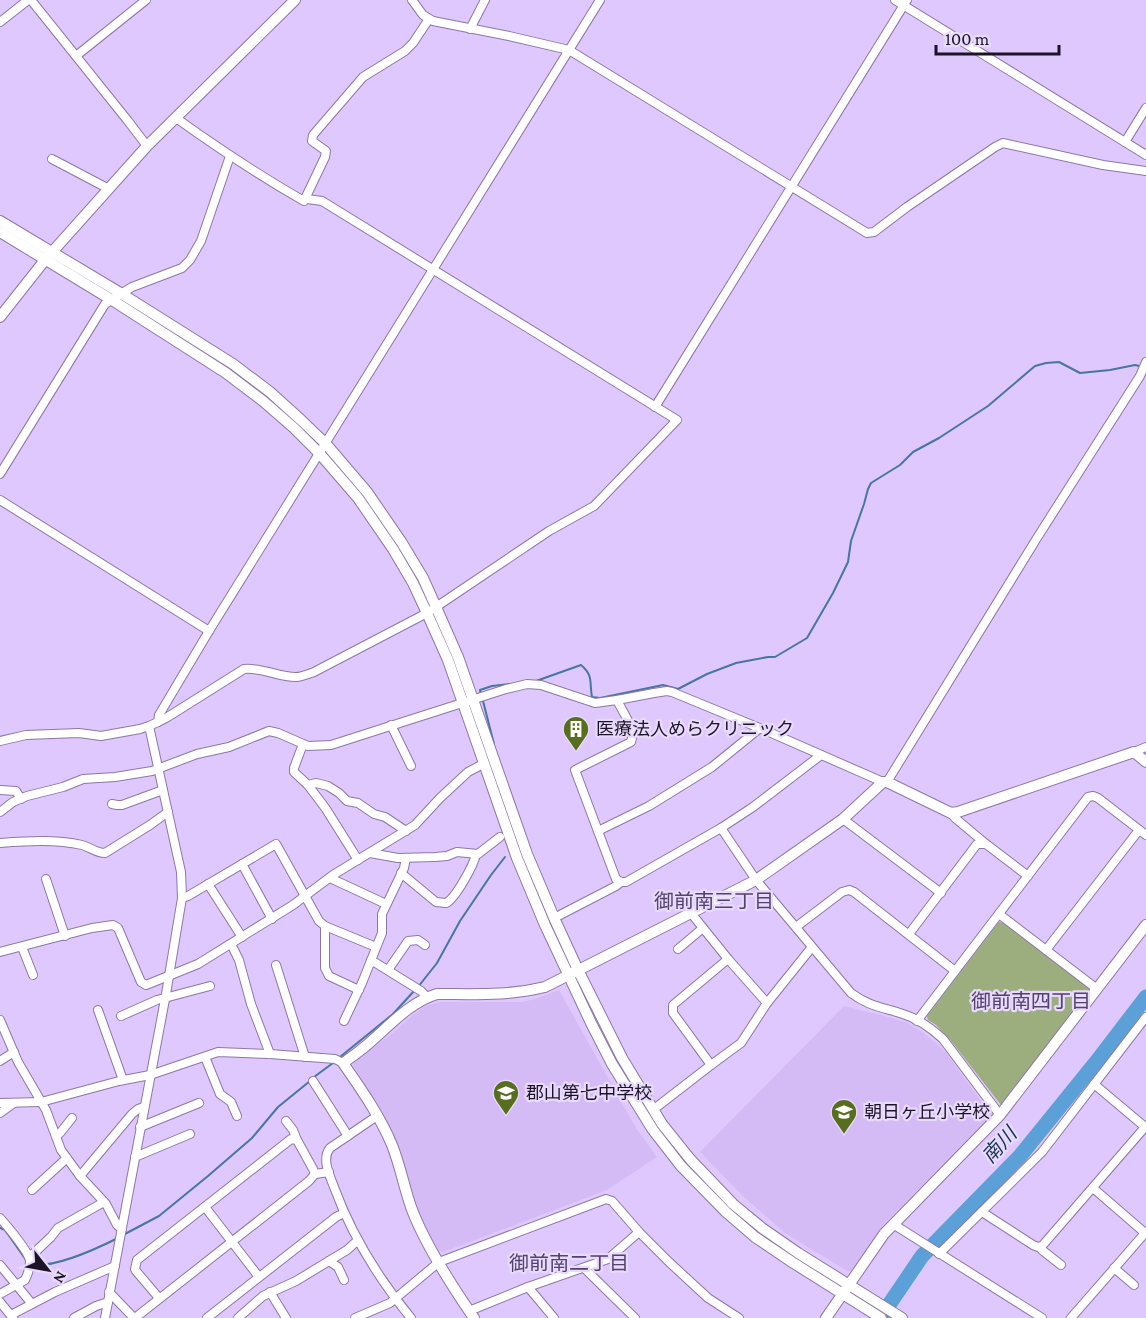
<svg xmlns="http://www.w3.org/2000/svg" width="1146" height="1318" viewBox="0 0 1146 1318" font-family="'Crimson Pro','Noto Sans JP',serif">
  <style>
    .built { fill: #d4bbf6 }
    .green { fill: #9dae7e }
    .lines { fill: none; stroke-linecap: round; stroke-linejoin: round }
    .stream { stroke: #4876a2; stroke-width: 2 }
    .river { stroke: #5ba0d7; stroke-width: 15 }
    .minor-casing { stroke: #8c77a8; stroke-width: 10 }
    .tertiary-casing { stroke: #8c77a8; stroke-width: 12 }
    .minor { stroke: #fff; stroke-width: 8 }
    .tertiary { stroke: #fff; stroke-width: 10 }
    .labels { text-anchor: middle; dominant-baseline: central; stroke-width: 4.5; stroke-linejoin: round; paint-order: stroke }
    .poi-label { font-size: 18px; fill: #1c1326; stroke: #e8dafb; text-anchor: start }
    .neighbourhood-label { font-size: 20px; fill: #55416e; stroke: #e8dafb }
    .water-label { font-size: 20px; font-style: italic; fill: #143249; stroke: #e8dafb }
  </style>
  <rect width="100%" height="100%" fill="#dfc8fe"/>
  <g class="built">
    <polygon points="559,990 636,1128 657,1157 607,1190 443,1252 439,1251 424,1226 415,1202 400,1150 377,1103 353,1065 354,1062 394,1032 414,1014 424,1007 432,1004 441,1002 522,1002 535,999"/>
    <polygon points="844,1006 885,1016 908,1023 921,1031 942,1048 950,1058 986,1108 988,1119 888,1220 878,1232 852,1271 847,1271 785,1233 743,1196 700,1152"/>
  </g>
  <polygon class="green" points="999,922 1004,923 1091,990 1003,1104 1001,1105 952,1042 936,1025 928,1020 927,1016"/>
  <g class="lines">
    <g class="stream">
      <path d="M536,681L581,665C594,676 589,682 592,697L600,698L663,685L678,689L707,674L736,663L768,657H775L807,638L833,593L848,562L851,541L864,504L868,489L871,483L900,465L913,452L939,438L988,406L1035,366L1046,363L1059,362L1080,373L1110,370L1135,365L1143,367"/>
      <polyline points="481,695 480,690 492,686 510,684"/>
      <polyline points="483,701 494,744"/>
      <polyline points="418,987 437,963 460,921 491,875 505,857"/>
      <polyline points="340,1057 393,1014 414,991"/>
      <polyline points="314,1077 333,1063"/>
      <polyline points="0,1228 5,1230 26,1260"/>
      <polyline points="123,1235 159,1216 208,1176 252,1138 278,1107 310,1081"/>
      <path d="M33,1265C58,1267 96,1249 118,1238"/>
    </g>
    <polyline class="river" points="880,1318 922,1256 1020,1156 1097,1061 1146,997"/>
    <g class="minor-casing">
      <g id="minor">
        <polyline points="31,0 128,121 147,146"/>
        <polyline points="412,0 423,15 433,21 509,36 569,50 867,233 874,232 907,207 995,147 1003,143 1103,165 1146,171"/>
        <polyline points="895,0 1146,155"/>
        <polyline points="0,22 28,0"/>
        <polyline points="470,29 485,0"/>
        <polyline points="76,56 146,0"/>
        <path d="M176,118C218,148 260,176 304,201L325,157L326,151L312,141L313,135L363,77L405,51L413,43L429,19"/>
        <polyline points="1125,142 1146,108"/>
        <polyline points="52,159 109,189"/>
        <polyline points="655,407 907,0"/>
        <polyline points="0,474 105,304 132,287 182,268 190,260 201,241 230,156"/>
        <polyline points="0,500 209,631"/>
        <path d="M617,700C623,713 636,729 631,742L575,770L616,879L621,882H626L721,828L753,807L821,755"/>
        <path d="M158,722L166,718L244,669C262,667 278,677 296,677C302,677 308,674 314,672L427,613L549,531L594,506L677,420L322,201L307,199"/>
        <polyline points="391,725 411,766"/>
        <polyline points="0,741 26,735 79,733 101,736 140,729 149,726"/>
        <polyline points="303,744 294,768 294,772 308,785 326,809 358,860"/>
        <polyline points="1134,752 1146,747"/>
        <polyline points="887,782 1037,538 1140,376 1146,362"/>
        <polyline points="308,785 316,783 328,786 339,793 347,801 358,803 374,814 385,817 406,831"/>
        <polyline points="0,790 16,791 21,799"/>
        <polyline points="112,804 117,805 122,805 163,790"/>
        <polyline points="0,812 13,802 27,796 63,787 83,779 115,777 152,771 197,754 229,747 269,731 278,733 308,746 331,745 506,689 527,684 541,685 595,703 617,700 654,693 667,691 672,692 769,732 883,782"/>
        <polyline points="951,813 955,818 986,844"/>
        <polyline points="843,819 941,893"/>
        <path d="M721,828L756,880L851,993C870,1007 882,1007 903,1014C919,1019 931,1028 943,1039L1000,1115"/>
        <polyline points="598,831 649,806 712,767 760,728"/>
        <path d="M0,843C27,841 56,839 82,845C90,847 96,853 105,853L150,825L168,812"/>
        <polyline points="370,853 398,858 435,857 447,856 457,852 478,854 500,837"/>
        <polyline points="242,864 272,919"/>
        <path d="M401,873L436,902L446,903C455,899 474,865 476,854"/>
        <polyline points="330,878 386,904"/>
        <polyline points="46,879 65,936"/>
        <polyline points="208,884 242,937"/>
        <polyline points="182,898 188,896 276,844 319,921 325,926 376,947"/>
        <polyline points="691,913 728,959 767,1003"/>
        <polyline points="999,914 1097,989"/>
        <polyline points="560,915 616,886 621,882"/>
        <polyline points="325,926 325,968 329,976 359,990"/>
        <polyline points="796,927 842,892 849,890 854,892 955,971"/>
        <polyline points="909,934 977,844 986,844 1028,876"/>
        <polyline points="231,944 239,960 251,1004 270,1054"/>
        <polyline points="22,947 33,975"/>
        <polyline points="678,949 703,928"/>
        <polyline points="1046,950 1139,830"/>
        <polyline points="0,952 92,928 113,925 118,928 141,982 146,985 198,964 293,905 333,875 415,825 440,798 468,772 483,764"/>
        <polyline points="728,959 673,1005 673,1013 711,1065 741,1043 767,1003 812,947"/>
        <polyline points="371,960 421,991 427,997"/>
        <polyline points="276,965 305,1057"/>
        <polyline points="388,970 408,941 418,940 425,945"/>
        <polyline points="98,1010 123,1080"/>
        <polyline points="121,1016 157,1000 210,986"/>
        <polyline points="0,1020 18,1062 46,1110 61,1150 80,1176 106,1204 117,1225 122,1229"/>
        <polyline points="344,1021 362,983 382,933 382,914 404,868 406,858"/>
        <polyline points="917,1021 1088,797 1093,796 1098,798 1146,835"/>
        <polyline points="205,1057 220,1094 231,1102 237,1116"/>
        <polyline points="0,1061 14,1052"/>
        <polyline points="313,1081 348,1136"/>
        <polyline points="1094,1084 1145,1127"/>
        <polyline points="0,1103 41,1102 119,1081 150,1075 218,1052 270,1054 335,1059 343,1063"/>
        <polyline points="658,1106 711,1065"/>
        <polyline points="0,1113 14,1103"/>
        <path d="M377,1116L330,1148C321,1159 330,1176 334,1187C352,1236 378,1278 411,1318"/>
        <polyline points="286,1121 293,1130 297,1140"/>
        <polyline points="140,1127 199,1103"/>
        <polyline points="56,1136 60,1133 72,1118"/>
        <polyline points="135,1157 190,1134"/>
        <polyline points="80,1176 132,1114 138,1109 144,1107"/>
        <polyline points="1093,1188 1145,1233"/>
        <polyline points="32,1190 67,1158"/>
        <polyline points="205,1207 259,1277"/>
        <polyline points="982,1212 1033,1245 1038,1247 1042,1246 1146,1126"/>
        <path d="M0,1218C7,1226 29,1252 30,1261C30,1267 28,1274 25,1280L0,1294"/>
        <polyline points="893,1224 1042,1318"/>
        <polyline points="1040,1247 1042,1250 1061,1265"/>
        <polyline points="939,1254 1042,1152 1146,1017"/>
        <polyline points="29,1256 34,1253 51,1237 58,1228 104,1202"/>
        <polyline points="329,1261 338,1267 344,1280"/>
        <polyline points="0,1265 32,1304"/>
        <polyline points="584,1268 635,1318"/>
        <polyline points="1114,1268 1134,1285"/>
        <polyline points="528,1287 554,1318"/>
        <polyline points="109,1292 134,1318"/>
        <polyline points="270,1292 286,1318"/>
        <polyline points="159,1298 136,1271 135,1269 137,1260 291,1139 297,1140 313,1169 315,1174 329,1172"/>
        <polyline points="0,1302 13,1318"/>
        <polyline points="469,1311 528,1287 608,1259 639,1232"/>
        <polyline points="11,1315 55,1292 115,1266"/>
        <polyline points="74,1318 96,1306 108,1302"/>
        <polyline points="105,1318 166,994 182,898 181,872 149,726 158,722 159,715 209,631 600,0"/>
        <polyline points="135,1318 309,1181 315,1174"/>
        <polyline points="207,1318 336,1217 344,1213"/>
        <polyline points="238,1318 263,1296 296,1281 347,1250 357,1241"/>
        <polyline points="355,1318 390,1303 439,1262 606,1199 612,1201 639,1232 669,1262 708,1298 739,1318"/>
        <polyline points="1071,1318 1146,1232"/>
      </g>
    </g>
    <g class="tertiary-casing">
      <g id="tertiary">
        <polyline points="0,221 122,294 233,364 270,392 301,420 326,444 367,492 402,543 423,578 436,607 458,657 527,854 555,920 578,970 622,1058 662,1124 690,1159 733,1204 762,1228 798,1253 902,1318"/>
        <polyline points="0,232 112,300 226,373 263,401 294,428 320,454 358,498 393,549 413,583 427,613 448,660 517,858 545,925 591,1023 612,1064 653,1130 681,1166 726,1212 755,1237 792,1262 881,1318"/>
        <polyline points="0,317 45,260 147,146 295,0"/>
        <path d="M474,1318C452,1286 424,1243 411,1207C404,1187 400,1165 392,1145C380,1116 361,1089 343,1063C350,1058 356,1054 362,1049C386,1030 407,1003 437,994C475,994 508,996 545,987L756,880L843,819L883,782H887L951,813L958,812L1134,752L1146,762"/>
        <polyline points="826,1318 884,1234 1000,1115 1146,925"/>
      </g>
    </g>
    <use href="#minor" class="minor"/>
    <use href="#tertiary" class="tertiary"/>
  </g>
  <defs>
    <g id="building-pin" transform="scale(1.35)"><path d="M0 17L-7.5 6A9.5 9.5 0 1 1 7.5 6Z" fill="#576e1e" stroke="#e8dafb"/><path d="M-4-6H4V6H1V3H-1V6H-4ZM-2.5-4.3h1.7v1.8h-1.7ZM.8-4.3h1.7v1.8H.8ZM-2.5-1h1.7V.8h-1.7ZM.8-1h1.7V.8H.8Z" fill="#fff"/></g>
    <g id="school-pin" transform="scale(1.35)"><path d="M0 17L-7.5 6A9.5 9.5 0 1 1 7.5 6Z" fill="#576e1e" stroke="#e8dafb"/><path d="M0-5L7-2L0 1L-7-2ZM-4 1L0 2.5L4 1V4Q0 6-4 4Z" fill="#fff"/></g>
  </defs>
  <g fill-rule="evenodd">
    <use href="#building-pin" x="576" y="729"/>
    <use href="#school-pin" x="506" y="1093"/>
    <use href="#school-pin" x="844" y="1112"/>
  </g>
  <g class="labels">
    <g class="poi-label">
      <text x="596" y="729">医療法人めらクリニック</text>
      <text x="526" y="1093">郡山第七中学校</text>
      <text x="864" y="1112">朝日ヶ丘小学校</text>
    </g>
    <g class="neighbourhood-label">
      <text x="714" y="901">御前南三丁目</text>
      <text x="1031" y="1001">御前南四丁目</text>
      <text x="569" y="1263">御前南二丁目</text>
    </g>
    <g class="water-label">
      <text transform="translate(999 1145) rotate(-48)">南川</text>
    </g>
  </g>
  <g transform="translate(48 1270) rotate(121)" stroke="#e8dafb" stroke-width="4.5" paint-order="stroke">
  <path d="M0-4.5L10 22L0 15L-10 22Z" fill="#1c1326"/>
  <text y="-9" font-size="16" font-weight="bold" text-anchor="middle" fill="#1c1326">N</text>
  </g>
  <path d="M936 45v9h123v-9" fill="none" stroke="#1c1326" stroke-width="3"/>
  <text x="945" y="45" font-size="18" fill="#1c1326" stroke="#e8dafb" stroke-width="4.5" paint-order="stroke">100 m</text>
</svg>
